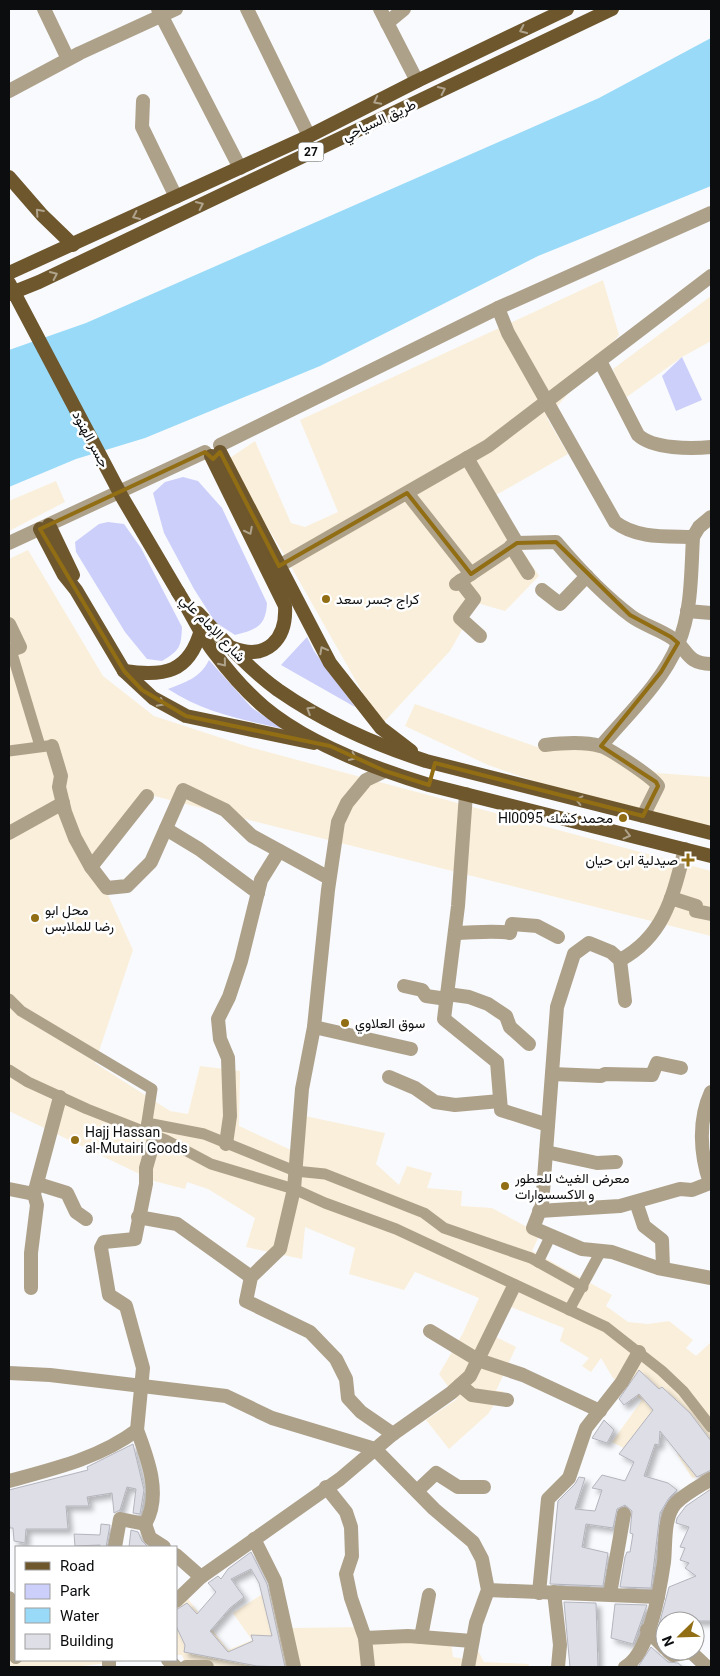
<svg xmlns="http://www.w3.org/2000/svg" width="720" height="1676" viewBox="0 0 720 1676" font-family="Roboto,Vazirmatn,sans-serif">
  <style>
    .commercial { fill: #faefda }
    .green { fill: #cccffa }
    .water { fill: #98daf7 }
    .building { fill: #dedee7; stroke: #b4b4bd; fill-rule: evenodd; filter: url(#shadow) }
    .lines { fill: none; stroke-linecap: round; stroke-linejoin: round }
    .pedestrian { stroke: #aea18a; stroke-width: 11 }
    .minor { stroke: #aea18a; stroke-width: 14 }
    .tertiary { stroke: #aea18a; stroke-width: 14 }
    .primary { stroke: #6e572d; stroke-width: 14 }
    .primary-bridge { stroke: #6e572d; stroke-width: 14 }
    .oneway { stroke: #afa38c }
    .marked { fill: none; stroke: #916d14; stroke-width: 4; stroke-linejoin: round }
    .poi-dot { fill: #916d14; stroke: #fff; stroke-width: 2 }
    .labels { text-anchor: middle; dominant-baseline: central; stroke-width: 5; stroke-linejoin: round; paint-order: stroke }
    .shield { fill: #fff; stroke: #555657; stroke-width: 1 }
    .shield-label { font-size: 12px; font-weight: bold; fill: #0c0d0f }
    .street-label { font-size: 14px; fill: #0c0d0f; stroke: #fff }
    .poi-label { font-size: 14px; fill: #0c0d0f; stroke: #fff; text-anchor: start }
  </style>
  <defs>
    <filter id="shadow"><feDropShadow dx="4.5" dy="4.5" stdDeviation="2.5" flood-color="#0004"/></filter>
  </defs>
  <rect width="100%" height="100%" fill="#f9fafe"/>
  <g class="commercial">
    <polygon points="603,280 619,335 547,418 568,454 489,499 539,576 505,611 477,603 450,651 381,725 285,556 227,460 255,441 291,523 305,527 338,512 300,420"/>
    <polygon points="711,296 711,341 682,357 624,399 613,369"/>
    <polygon points="56,481 65,502 9,531 9,501"/>
    <polygon points="28,550 103,676 154,716 249,747 711,871 711,936 150,795 95,866 133,950 95,1063 170,1111 188,1114 200,1066 240,1071 239,1126 304,1156 305,1116 385,1133 376,1164 399,1185 407,1166 432,1173 427,1188 462,1191 461,1206 492,1208 540,1234 532,1251 612,1295 606,1306 628,1322 648,1324 669,1321 693,1340 686,1348 696,1356 711,1342 711,1515 706,1521 708,1492 701,1476 692,1478 677,1454 688,1439 674,1426 648,1432 648,1461 612,1442 642,1400 613,1378 601,1358 591,1372 582,1366 589,1358 560,1341 564,1328 511,1307 496,1337 516,1347 496,1391 503,1391 488,1414 449,1449 426,1420 457,1399 439,1374 463,1333 479,1298 415,1272 404,1290 349,1274 355,1248 305,1227 302,1259 246,1247 255,1218 208,1189 187,1182 185,1189 154,1181 9,1111 9,559"/>
    <polygon points="415,704 540,748 605,744 657,773 711,777 711,831 597,803 488,765 405,726"/>
    <polygon points="278,1584 290,1628 367,1627 370,1633 450,1636 453,1657 465,1659 476,1647 484,1662 529,1664 528,1667 187,1667 182,1655 176,1655 176,1596 181,1590 228,1650 252,1640 233,1613"/>
    <polygon points="9,1633 16,1660 135,1660 74,1667 9,1667"/>
  </g>
  <g class="green">
    <polygon points="682,357 702,400 676,411 662,376"/>
    <path d="M183,477L198,481L222,508L267,603C266,626 256,630 235,635L215,622L194,589L164,533L153,493L165,482Z"/>
    <path d="M108,522L124,524L141,548L182,627C181,647 180,650 162,661L147,659L125,632L76,552L75,542L99,524Z"/>
    <polygon points="307,637 314,651 355,707 281,665"/>
    <path d="M209,660L252,708L283,729C240,719 205,713 168,689C186,682 200,678 209,660Z"/>
  </g>
  <polygon class="water" points="711,38 711,186 538,256 320,366 145,438 76,459 9,487 9,350 86,323 599,98"/>
  <g class="building">
    <polygon points="639,1370 659,1389 662,1387 690,1413 711,1441 711,1470 697,1477 660,1431 659,1445 655,1444 644,1476 668,1483 677,1490 669,1498 660,1513 651,1588 620,1587 625,1557 627,1552 630,1552 633,1534 630,1533 632,1511 625,1505 617,1509 613,1528 586,1524 582,1547 608,1553 603,1586 550,1584 558,1501 575,1484 579,1477 585,1478 575,1509 595,1511 602,1490 592,1488 602,1475 625,1481 634,1462 619,1454 653,1410 639,1394 624,1405 619,1399"/>
    <polygon points="604,1420 614,1430 607,1443 592,1438"/>
    <polygon points="133,1444 144,1490 140,1514 133,1513 136,1489 127,1487 120,1510 114,1513 112,1493 87,1497 89,1506 66,1506 68,1529 26,1529 25,1543 14,1541 13,1528 10,1528 9,1522 9,1490 88,1470 87,1467"/>
    <polygon points="711,1489 711,1621 665,1621 665,1636 658,1629 669,1587 696,1576 685,1568 689,1563 680,1560 685,1548 680,1547 689,1527 676,1523 677,1518 686,1506"/>
    <polygon points="101,1524 110,1525 106,1547 100,1547 100,1545 75,1546 74,1534 100,1535"/>
    <polygon points="131,1530 138,1532 142,1541 148,1547 129,1547"/>
    <path d="M251,1552L267,1584L285,1667L257,1666L184,1652L185,1645L176,1626V1610L187,1603L197,1614L216,1592L208,1583L218,1576L221,1579L228,1569ZM251,1569L259,1583L272,1636L251,1635L253,1641L228,1652L210,1631L230,1608L244,1597L231,1579Z"/>
    <polygon points="564,1602 596,1603 598,1667 570,1667"/>
    <polygon points="615,1604 647,1605 633,1644 611,1638"/>
    <polygon points="651,1647 668,1662 678,1663 683,1667 638,1667"/>
  </g>
  <g class="lines">
    <g class="pedestrian">
      <polyline points="11,650 40,746"/>
      <polyline points="9,751 47,746"/>
      <polyline points="9,999 21,1011 152,1089 146,1128"/>
      <polyline points="9,1070 28,1082 87,1109 166,1140 211,1164 294,1189 325,1203 396,1229 606,1327 662,1371 683,1391 711,1427"/>
      <polyline points="147,1123 204,1134 295,1171 325,1174 424,1213 444,1228 531,1258 583,1287"/>
      <polyline points="538,1262 551,1235"/>
      <polyline points="569,1310 601,1251"/>
    </g>
    <g class="minor">
      <polyline points="44,9 68,59"/>
      <polyline points="158,9 240,168"/>
      <polyline points="247,9 309,136"/>
      <polyline points="380,9 417,81"/>
      <polyline points="387,23 404,9"/>
      <polyline points="9,91 80,53 176,9"/>
      <polyline points="143,101 142,127 176,197"/>
      <path d="M498,308L508,333L615,522C637,539 667,536 693,537"/>
      <path d="M600,361L638,435C653,449 691,449 711,447"/>
      <polyline points="467,458 517,543"/>
      <polyline points="407,493 471,574"/>
      <polyline points="511,546 528,573"/>
      <polyline points="460,581 474,599 460,618 480,636"/>
      <path d="M456,584L517,543L556,542C578,568 603,595 631,616C643,625 659,629 672,638C688,649 686,664 711,664"/>
      <polyline points="542,590 560,604 587,576"/>
      <polyline points="687,611 711,613"/>
      <path d="M545,745C562,743 583,741 600,746C609,748 654,778 658,786L643,816"/>
      <polyline points="52,746 61,776 59,787 65,812 75,838 91,867 107,888 127,886 151,862 183,790 225,810 252,836 329,878"/>
      <path d="M601,746C628,714 662,683 678,644C692,612 691,572 693,537L699,527L711,517"/>
      <polyline points="385,771 366,780 347,803 338,822 328,890 314,1027 302,1089 294,1189 280,1249 251,1277 246,1301 310,1332 336,1359 346,1379 348,1398 361,1412 393,1434"/>
      <polyline points="466,794 458,906 444,1019 497,1062 501,1110 548,1125"/>
      <polyline points="166,829 199,849 258,893"/>
      <polyline points="9,833 63,803"/>
      <polyline points="91,867 147,796"/>
      <polyline points="671,898 696,906 696,911 711,914"/>
      <path d="M455,933C474,933 492,930 510,933L512,924L537,926L558,937"/>
      <path d="M620,960C665,936 673,895 685,849"/>
      <polyline points="404,986 422,990 426,996 447,999"/>
      <polyline points="447,994 469,997 488,1004 506,1016 510,1027 529,1044"/>
      <polyline points="625,1001 620,960 611,952 589,943 574,954 557,1007 542,1205 533,1228 582,1249 612,1252 658,1268 711,1278"/>
      <polyline points="314,1027 411,1049"/>
      <polyline points="552,1074 601,1076 605,1074 652,1075 657,1063 681,1068"/>
      <polyline points="389,1077 415,1088 435,1102 455,1105 500,1101"/>
      <polyline points="226,1144 230,1116 228,1058 220,1039 218,1019 229,997 241,961 261,880 279,851"/>
      <polyline points="546,1152 597,1163 616,1162"/>
      <polyline points="38,1184 67,1193 76,1212 86,1219"/>
      <polyline points="9,1189 34,1194"/>
      <polyline points="636,1202 644,1226 662,1240 663,1268"/>
      <path d="M539,1211L620,1206L680,1189L692,1190L710,1183C700,1154 698,1120 711,1092"/>
      <polyline points="138,1217 177,1224 251,1277"/>
      <polyline points="31,1288 31,1253 37,1205 34,1194 60,1097"/>
      <polyline points="430,1331 478,1360 523,1375 600,1411"/>
      <polyline points="9,1373 50,1375 226,1396 272,1418 375,1449 434,1509 473,1542 482,1559 488,1590 476,1623 468,1667"/>
      <polyline points="460,1385 472,1395 507,1400"/>
      <path d="M9,1481C53,1469 100,1458 137,1430L143,1368L126,1306L109,1295L101,1248L104,1242L135,1239L146,1184V1168L155,1136"/>
      <polyline points="326,1487 346,1512 351,1527 352,1556 346,1574 351,1598 365,1638 368,1667"/>
      <polyline points="417,1491 436,1473 458,1487 484,1487"/>
      <polyline points="145,1524 150,1538 164,1547"/>
      <polyline points="254,1539 275,1581 294,1667"/>
      <path d="M115,1547L120,1519L145,1524C162,1496 148,1459 137,1430"/>
      <polyline points="176,1555 201,1577"/>
      <polyline points="488,1590 658,1597"/>
      <polyline points="554,1592 560,1645 558,1667"/>
      <polyline points="539,1593 548,1499 569,1478 586,1428 622,1382 639,1352"/>
      <polyline points="610,1594 624,1514"/>
      <polyline points="9,1598 16,1657"/>
      <polyline points="176,1601 201,1577 340,1479 393,1434 451,1393 470,1376 514,1286"/>
      <polyline points="647,1630 665,1648"/>
      <polyline points="421,1637 429,1595"/>
      <polyline points="365,1638 408,1636 472,1641"/>
      <polyline points="668,1651 673,1655 691,1652 707,1667"/>
      <polyline points="168,1660 176,1667"/>
      <polyline points="109,1667 109,1660"/>
      <path d="M625,1667C650,1653 660,1589 664,1562C666,1544 663,1517 676,1503C686,1493 700,1486 711,1479"/>
    </g>
    <g class="tertiary">
      <polyline points="220,445 498,308 711,213"/>
      <polyline points="9,543 205,452"/>
      <polyline points="279,566 488,446 711,276"/>
      <polyline points="9,624 20,647 9,651"/>
      <polyline points="186,1667 207,1667"/>
    </g>
    <g class="primary">
      <polyline points="9,177 42,215 73,245"/>
      <polyline points="9,273 309,136 417,81 567,9"/>
      <polyline points="9,294 39,282 612,9"/>
      <polyline points="220,452 330,663 381,728 411,751"/>
      <path d="M211,456L285,606C287,639 267,661 233,648"/>
      <polyline points="49,525 73,575"/>
      <polyline points="40,529 64,575 76,590 124,671 153,698 186,716 314,743"/>
      <path d="M178,592C190,611 200,633 213,651C228,671 245,691 264,707C307,743 376,769 429,785L711,856"/>
      <path d="M198,613C223,640 248,668 278,690C324,722 373,744 426,761L711,833"/>
      <path d="M124,671C164,677 189,673 201,630"/>
    </g>
    <polyline class="primary-bridge" points="9,283 122,497 178,592"/>
  </g>
  <defs><path id="oneway-chevron" d="M-2-3.5L2.5 0L-2 3.5" fill="none" stroke-width="1.6" stroke-linecap="round" stroke-linejoin="round" transform="scale(1.25)"/></defs>
  <g class="oneway">
    <use href="#oneway-chevron" transform="translate(523 30) rotate(155)"/>
    <use href="#oneway-chevron" transform="translate(442 90) rotate(-25)"/>
    <use href="#oneway-chevron" transform="translate(377 101) rotate(153)"/>
    <use href="#oneway-chevron" transform="translate(200 205) rotate(-25)"/>
    <use href="#oneway-chevron" transform="translate(39 212) rotate(-132)"/>
    <use href="#oneway-chevron" transform="translate(136 216) rotate(155)"/>
    <use href="#oneway-chevron" transform="translate(54 275) rotate(-25)"/>
    <use href="#oneway-chevron" transform="translate(249 531) rotate(63)"/>
    <use href="#oneway-chevron" transform="translate(323 650) rotate(-118)"/>
    <use href="#oneway-chevron" transform="translate(223 663) rotate(51)"/>
    <use href="#oneway-chevron" transform="translate(161 703) rotate(28)"/>
    <use href="#oneway-chevron" transform="translate(310 710) rotate(-148)"/>
    <use href="#oneway-chevron" transform="translate(353 757) rotate(25)"/>
    <use href="#oneway-chevron" transform="translate(579 800) rotate(-166)"/>
    <use href="#oneway-chevron" transform="translate(627 835) rotate(14)"/>
  </g>
  <path class="marked" d="M205,452L213,459L220,452L279,566L407,493L471,574L517,543L556,542L630,615L671,637L678,643L661,672L601,746L656,782L658,786L643,816L435,763L429,785L385,771L330,746L186,716L142,690L124,671L40,529Z"/>
  <g class="poi-dot">
    <circle cx="326" cy="599" r="5"/>
    <circle cx="623" cy="818" r="5"/>
    <path d="M685.5 852.5h5v5h5v5h-5v5h-5v-5h-5v-5h5z"/>
    <circle cx="35" cy="918" r="5"/>
    <circle cx="345" cy="1023" r="5"/>
    <circle cx="75" cy="1140" r="5"/>
    <circle cx="505" cy="1186" r="5"/>
  </g>
  <g class="labels">
    <rect class="shield" x="298.5" y="142.5" width="25" height="19" rx="4"/>
    <g class="shield-label">
      <text x="311" y="152">27</text>
    </g>
    <g class="street-label">
      <text transform="translate(379 120) rotate(-25)">طريق السياحي</text>
      <text transform="translate(91 439) rotate(62)">جسر الهنود</text>
      <text transform="translate(213 628) rotate(46)">شارع الإمام علي</text>
    </g>
    <g class="poi-label">
      <text x="336" y="599">كراج جسر سعد</text>
      <text x="613" y="818" text-anchor="end">Hl0095 محمد كشك</text>
      <text x="678" y="860" text-anchor="end">صيدلية ابن حيان</text>
      <text x="45" y="910">محل ابو<tspan x="45" dy="16">رضا للملابس</tspan></text>
      <text x="355" y="1023">سوق العلاوي</text>
      <text x="85" y="1132">Hajj Hassan<tspan x="85" dy="16">al-Mutairi Goods</tspan></text>
      <text x="515" y="1178">معرض الغيث للعطور<tspan x="515" dy="16">و الاكسسوارات</tspan></text>
    </g>
  </g>
  <rect width="720" height="1676" fill="none" stroke="#0c0d0f" stroke-width="20"/>
  <rect x="15" y="1546" width="162" height="115" fill="#ffffff" stroke="#9e9e9f"/>
  <rect x="25" y="1562" width="25" height="8" fill="#6e572d" stroke="#9e9e9f"/>
  <text x="60" y="1571" font-size="15" fill="#0c0d0f">Road</text>
  <rect x="25" y="1584" width="25" height="15" fill="#cccffa" stroke="#9e9e9f"/>
  <text x="60" y="1596" font-size="15" fill="#0c0d0f">Park</text>
  <rect x="25" y="1608" width="25" height="15" fill="#98daf7" stroke="#9e9e9f"/>
  <text x="60" y="1621" font-size="15" fill="#0c0d0f">Water</text>
  <rect x="25" y="1634" width="25" height="15" fill="#dedee7" stroke="#9e9e9f"/>
  <text x="60" y="1646" font-size="15" fill="#0c0d0f">Building</text>
  <g transform="translate(680 1636) rotate(247)"><circle r="24" fill="#ffffff" stroke="#9e9e9f"/>
  <path d="M0-4L9 19L0 12L-9 19Z" fill="#916d14"/>
  <text y="-8" font-size="14" font-weight="bold" text-anchor="middle" fill="#0c0d0f">N</text>
  </g>
</svg>
